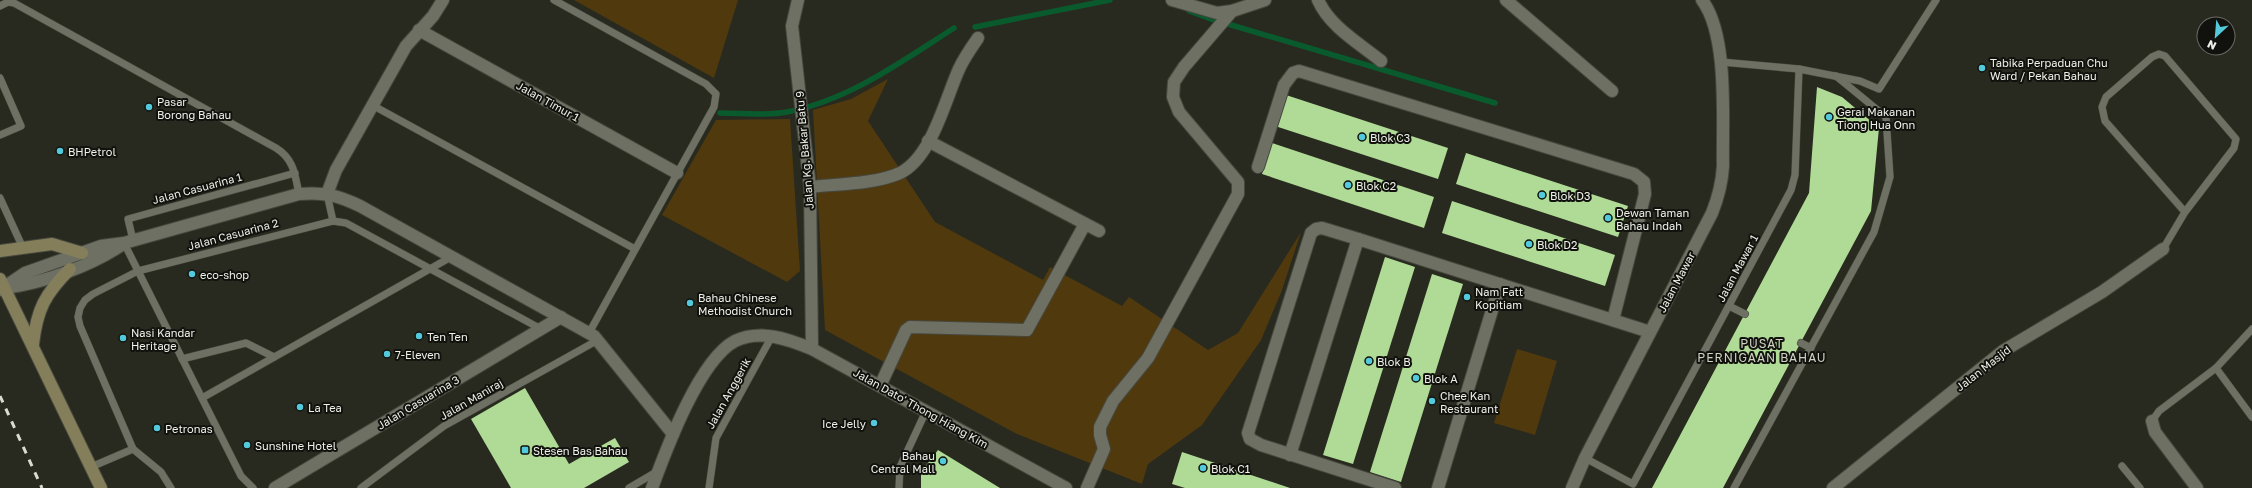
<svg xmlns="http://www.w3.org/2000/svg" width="2252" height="488" viewBox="0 0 2252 488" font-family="'Golos Text',sans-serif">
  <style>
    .green { fill: #51390e }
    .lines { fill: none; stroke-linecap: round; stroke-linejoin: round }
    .stream { stroke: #095b2e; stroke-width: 5.5 }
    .building { fill: #b0db96 }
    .lane-casing { stroke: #46483e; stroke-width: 8 }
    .street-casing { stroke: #46483e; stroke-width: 14 }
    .secondary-casing { stroke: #46483e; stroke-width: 14 }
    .lane { stroke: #6e7063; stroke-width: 7 }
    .street { stroke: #6e7063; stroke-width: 12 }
    .secondary { stroke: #847f5a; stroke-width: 12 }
    .rail { stroke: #dadcd4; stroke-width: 3; stroke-dasharray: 7 7; stroke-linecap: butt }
    .poi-dot { fill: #53cadc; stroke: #11120d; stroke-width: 1.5 }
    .labels { text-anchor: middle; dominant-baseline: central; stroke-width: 4; stroke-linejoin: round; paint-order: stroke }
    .poi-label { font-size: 11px; fill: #eff1e9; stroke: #11120d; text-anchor: start }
    .street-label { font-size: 11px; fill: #eff1e9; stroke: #11120d }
    .neighbourhood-label { font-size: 12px; letter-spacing: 1px; fill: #cfd2c3; stroke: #11120d }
  </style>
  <rect width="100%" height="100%" fill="#282a1f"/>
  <g class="green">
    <polygon points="574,0 738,0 714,78"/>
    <polygon points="888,79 868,121 935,222 1043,280 1050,267 1122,306 1129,297 1208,350 1238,333 1301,232 1282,290 1261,340 1202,425 1148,464 1142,484 1015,433 825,330 813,110 851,99"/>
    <polygon points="790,119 800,271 787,282 662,215 716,120"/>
    <polygon points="1517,349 1557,361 1535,435 1494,423"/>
  </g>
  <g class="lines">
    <g class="stream">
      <polyline points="1189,11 1211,19 1495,103"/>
      <polyline points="975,27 1110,0"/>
      <path d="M720,113C741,113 766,116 787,112C849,100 901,62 954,28"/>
    </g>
  </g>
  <g class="building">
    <polygon points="1817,87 1842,97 1879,128 1871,211 1723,488 1652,488 1809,193"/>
    <polygon points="1286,95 1448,148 1438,179 1275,126"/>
    <polygon points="1272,143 1434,197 1424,228 1262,174"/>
    <polygon points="1466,153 1628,206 1618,237 1456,184"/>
    <polygon points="1452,201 1615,255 1605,286 1442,233"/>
    <polygon points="1385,257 1415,267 1353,464 1323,455"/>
    <polygon points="1432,274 1463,284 1401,482 1370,472"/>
    <polygon points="525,388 569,464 615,438 629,462 584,488 511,488 471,419"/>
    <polygon points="938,450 1000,488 921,488 921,472"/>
    <polygon points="1182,452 1290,488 1185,488 1172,484"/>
  </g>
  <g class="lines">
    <g class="lane-casing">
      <g id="lane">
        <polyline points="554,0 706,84 716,94 714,107 589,333"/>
        <path d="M0,6L8,2L14,3L276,148C294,159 295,175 299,194"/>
        <polyline points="1799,69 1860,81 1879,89 1936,0"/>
        <polyline points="0,78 21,126 0,135"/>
        <polyline points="372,105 635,249"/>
        <polyline points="327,194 333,221"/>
        <polyline points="0,198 23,248"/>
        <polyline points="133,240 128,219 295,173"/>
        <polyline points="124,243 241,476 253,488"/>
        <polyline points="2163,249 2185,212 2234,148 2236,139 2165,56 2159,54 2152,57 2106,97 2102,107 2105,121 2185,212"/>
        <polyline points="1729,306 1745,314"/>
        <polyline points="1801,343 1811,348"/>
        <polyline points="182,359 246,343 274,357"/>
        <polyline points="2216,368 2252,417"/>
        <polyline points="202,398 451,257"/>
        <polyline points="2152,421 2159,411 2216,368 2252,329"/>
        <polyline points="1585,458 1633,484 1791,190 1795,175 1799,69 1721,62"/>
        <polyline points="2122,466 2140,488"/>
        <polyline points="91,467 133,449"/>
        <polyline points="171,488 161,472 133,449 80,326 78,317 80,308 85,300 93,294 138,271 333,221 346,223 541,329"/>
        <polyline points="361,488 444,426 598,340"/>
        <polyline points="629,488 658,471"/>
        <polyline points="709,488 716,438 772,336"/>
        <polyline points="899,488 900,467 926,411"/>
        <polyline points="1734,488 1874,232 1890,177 1886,117 1836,76"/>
      </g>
    </g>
    <g class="street-casing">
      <g id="street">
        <polyline points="798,0 792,26 810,187 812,349"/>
        <polyline points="1172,0 1217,13 1232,11 1265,0"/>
        <path d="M1318,0C1330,27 1359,43 1381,61"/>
        <polyline points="1506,0 1612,91"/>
        <polyline points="419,30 677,173"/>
        <polyline points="928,141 1099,231"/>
        <polyline points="1258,167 1284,85 1293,73 1299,71 1634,174 1644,182 1645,194 1613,320"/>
        <path d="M810,187C837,184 876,184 900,173C932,157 945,100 959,69C964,58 971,48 978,38"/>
        <polyline points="327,194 336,170 406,46 433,16 443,0"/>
        <polyline points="1358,239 1322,228 1316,229 1311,233 1248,433 1250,439 1261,445 1395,488"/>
        <path d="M5,288C43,283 91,266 123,244"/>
        <path d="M0,290L25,273L101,246L124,243L299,194C324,192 337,195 360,206L594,336L673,434"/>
        <polyline points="880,386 906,330 910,327 1027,330 1085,224"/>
        <polyline points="2152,421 2155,432 2197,488"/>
        <polyline points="1290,455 1358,239 1650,332"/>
        <polyline points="275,488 561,317"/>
        <path d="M652,488C666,450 699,360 735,341C760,329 788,339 812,349L1066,488"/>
        <polyline points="1087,488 1104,449 1100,435 1100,427 1113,401 1148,358 1238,194 1238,182 1179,112 1173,97 1174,82 1184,67 1232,11"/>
        <polyline points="1438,488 1500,284"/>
        <path d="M1572,488L1585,458L1712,213C1718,198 1722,183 1723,166C1722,121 1729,36 1702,0"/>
        <polyline points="1833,488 2003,351 2102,292 2163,249"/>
      </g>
    </g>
    <g class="secondary-casing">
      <g id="secondary">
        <polyline points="0,251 52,244 82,253"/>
        <polyline points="0,279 101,488"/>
        <path d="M33,344C37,309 45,294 70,269"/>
      </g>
    </g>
    <use href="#lane" class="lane"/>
    <use href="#street" class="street"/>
    <use href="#secondary" class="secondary"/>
    <polyline class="rail" points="0,396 42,488"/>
  </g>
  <g class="poi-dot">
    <circle cx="1982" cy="68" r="4"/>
    <circle cx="149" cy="107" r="4"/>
    <circle cx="1829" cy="117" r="4"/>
    <circle cx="1362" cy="137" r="4"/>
    <circle cx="60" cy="151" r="4"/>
    <circle cx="1348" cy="185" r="4"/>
    <circle cx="1542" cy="195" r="4"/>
    <circle cx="1608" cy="218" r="4"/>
    <circle cx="1529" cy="244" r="4"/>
    <circle cx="192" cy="274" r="4"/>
    <circle cx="1467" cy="297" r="4"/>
    <circle cx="690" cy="303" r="4"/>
    <circle cx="419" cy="336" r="4"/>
    <circle cx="123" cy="338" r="4"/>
    <circle cx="387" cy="354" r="4"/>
    <circle cx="1369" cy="361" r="4"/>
    <circle cx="1416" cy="378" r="4"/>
    <circle cx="1432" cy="401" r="4"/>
    <circle cx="300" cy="407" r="4"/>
    <circle cx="874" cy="423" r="4"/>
    <circle cx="157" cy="428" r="4"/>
    <circle cx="247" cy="445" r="4"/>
    <rect x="521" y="446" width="8" height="8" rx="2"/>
    <circle cx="943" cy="461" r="4"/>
    <circle cx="1203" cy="468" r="4"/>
  </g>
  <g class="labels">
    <g class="poi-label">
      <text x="1990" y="62">Tabika Perpaduan Chu<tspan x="1990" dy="13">Ward / Pekan Bahau</tspan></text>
      <text x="157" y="101">Pasar<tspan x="157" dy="13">Borong Bahau</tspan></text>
      <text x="1837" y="111">Gerai Makanan<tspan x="1837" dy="13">Tiong Hua Onn</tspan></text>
      <text x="1370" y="137">Blok C3</text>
      <text x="68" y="151">BHPetrol</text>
      <text x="1356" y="185">Blok C2</text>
      <text x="1550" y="195">Blok D3</text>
      <text x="1616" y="212">Dewan Taman<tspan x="1616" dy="13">Bahau Indah</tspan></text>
      <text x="1537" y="244">Blok D2</text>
      <text x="200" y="274">eco-shop</text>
      <text x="1475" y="291">Nam Fatt<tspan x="1475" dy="13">Kopitiam</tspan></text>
      <text x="698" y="297">Bahau Chinese<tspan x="698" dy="13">Methodist Church</tspan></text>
      <text x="131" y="332">Nasi Kandar<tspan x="131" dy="13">Heritage</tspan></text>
      <text x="427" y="336">Ten Ten</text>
      <text x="395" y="354">7-Eleven</text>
      <text x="1377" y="361">Blok B</text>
      <text x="1424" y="378">Blok A</text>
      <text x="1440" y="395">Chee Kan<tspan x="1440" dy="13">Restaurant</tspan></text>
      <text x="308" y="407">La Tea</text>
      <text x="866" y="423" text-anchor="end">Ice Jelly</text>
      <text x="165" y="428">Petronas</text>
      <text x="255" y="445">Sunshine Hotel</text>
      <text x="533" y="450">Stesen Bas Bahau</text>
      <text x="935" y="455" text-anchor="end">Bahau<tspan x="935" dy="13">Central Mall</tspan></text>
      <text x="1211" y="468">Blok C1</text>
    </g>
    <g class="street-label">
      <text transform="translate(548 101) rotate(29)">Jalan Timur 1</text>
      <text transform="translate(804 150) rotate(-95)">Jalan Kg. Bakar Batu 9</text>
      <text transform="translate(197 188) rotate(-15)">Jalan Casuarina 1</text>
      <text transform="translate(233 234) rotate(-15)">Jalan Casuarina 2</text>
      <text transform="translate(1737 268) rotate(-62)">Jalan Mawar 1</text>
      <text transform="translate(1676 282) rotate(-62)">Jalan Mawar</text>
      <text transform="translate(1983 368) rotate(-38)">Jalan Masjid</text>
      <text transform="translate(728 393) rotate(-61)">Jalan Anggerik</text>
      <text transform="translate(471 399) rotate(-30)">Jalan Maniraj</text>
      <text transform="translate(418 402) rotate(-31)">Jalan Casuarina 3</text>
      <text transform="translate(921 408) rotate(29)">Jalan Dato' Thong Hiang Kim</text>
    </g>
    <g class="neighbourhood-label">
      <text x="1762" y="343">PUSAT<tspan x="1762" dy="14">PERNIGAAN BAHAU</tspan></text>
    </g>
  </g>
  <g transform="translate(2216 36) rotate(206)"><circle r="19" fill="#11120d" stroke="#6a6b65"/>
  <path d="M0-3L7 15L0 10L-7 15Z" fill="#53cadc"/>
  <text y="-6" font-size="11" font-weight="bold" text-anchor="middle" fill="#eff1e9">N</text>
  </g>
</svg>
